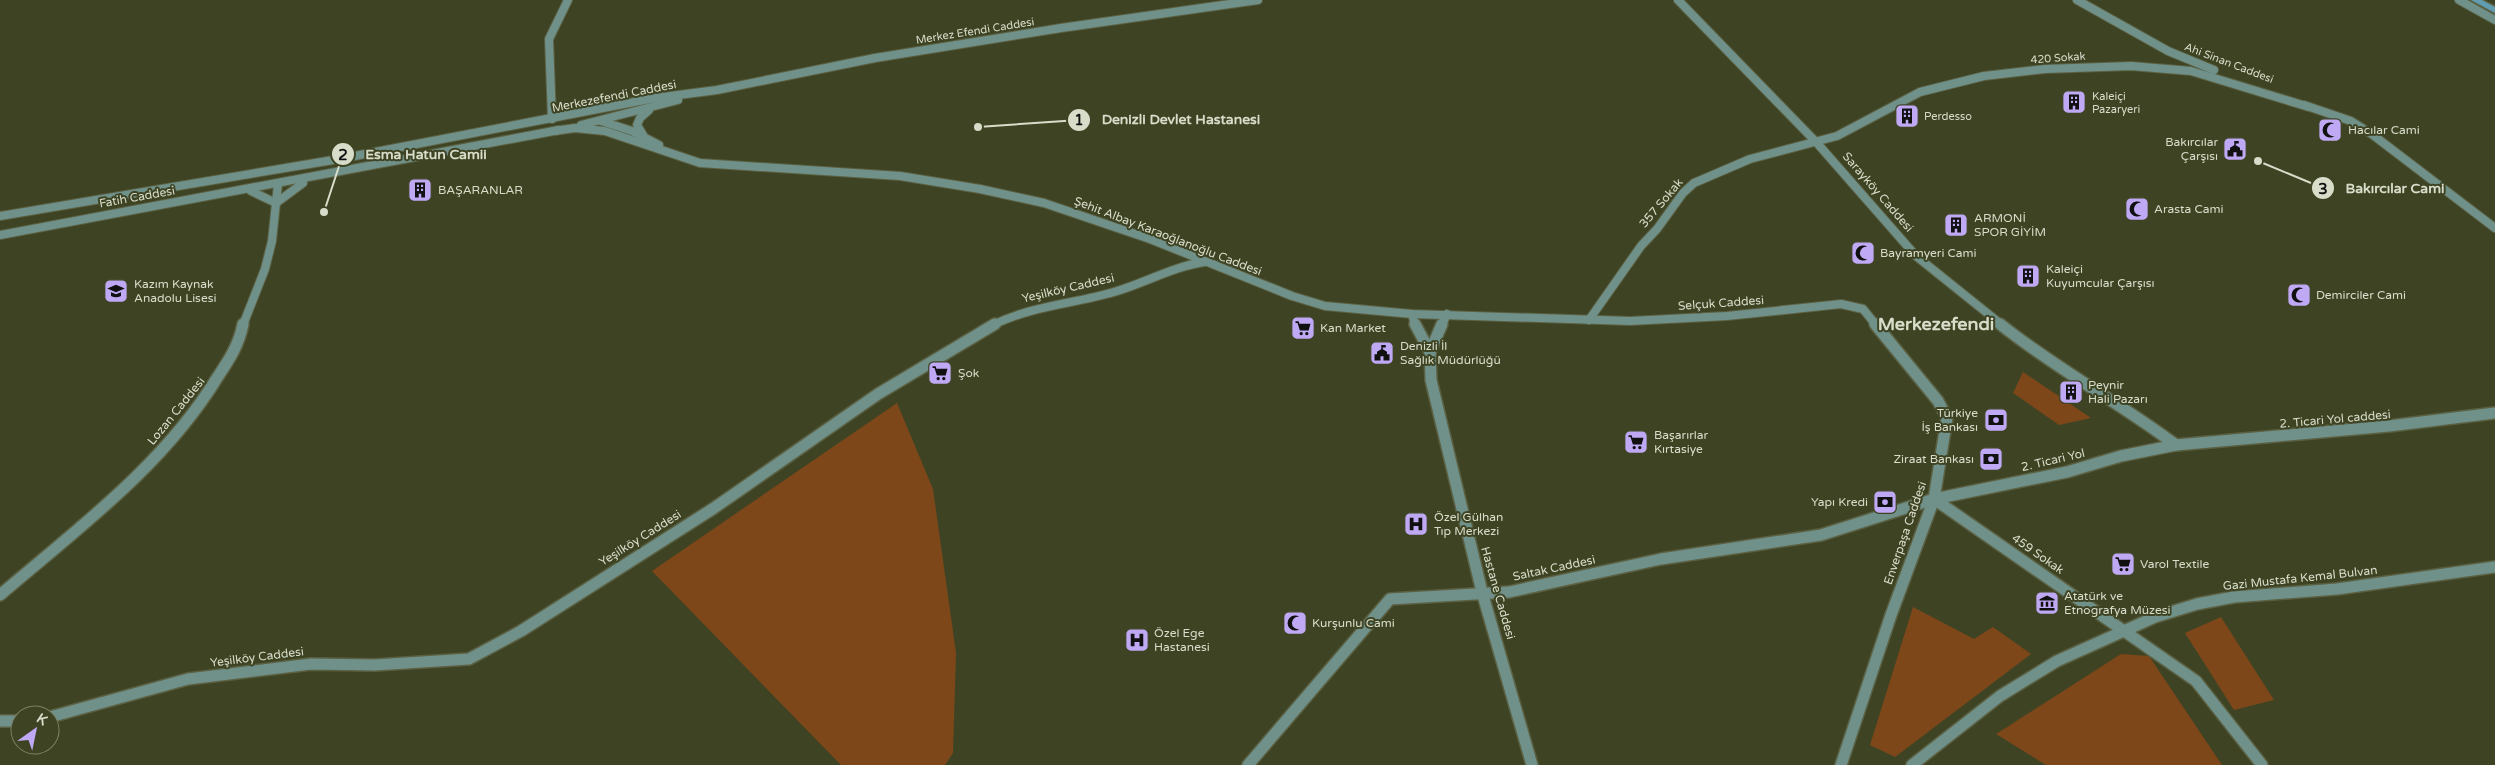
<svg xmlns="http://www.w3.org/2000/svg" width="2495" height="765" viewBox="0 0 2495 765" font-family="'Varela Round',sans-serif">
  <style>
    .green { fill: #7d471a }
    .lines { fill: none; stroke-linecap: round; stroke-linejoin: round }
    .secondary-far1-casing { stroke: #5b6043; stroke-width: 10 }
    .secondary-casing { stroke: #5b6043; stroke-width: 14 }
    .primary-casing { stroke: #5b6043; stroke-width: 3 }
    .secondary-far1 { stroke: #6f9189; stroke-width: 8 }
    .secondary { stroke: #6f9189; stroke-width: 11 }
    .primary { fill: #609db0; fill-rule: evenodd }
    .labels { text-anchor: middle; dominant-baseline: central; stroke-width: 4; stroke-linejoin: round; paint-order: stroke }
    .far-street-label { font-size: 11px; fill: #d8ddca; stroke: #3e4423 }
    .far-poi-label { font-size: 11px; fill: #d8ddca; stroke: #3e4423; text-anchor: start }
    .street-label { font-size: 12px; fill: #d8ddca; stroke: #3e4423 }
    .poi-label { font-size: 12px; fill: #d8ddca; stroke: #3e4423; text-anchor: start }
    .district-label { font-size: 18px; font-weight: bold; fill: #d8ddca; stroke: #3e4423 }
    .leader { fill: none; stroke: #d8ddca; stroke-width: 2 }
    .callout-dot { fill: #d8ddca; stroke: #3e4423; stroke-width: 2 }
    .mark-label { font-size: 15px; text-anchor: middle; font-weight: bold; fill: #111 }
    .callout-label { font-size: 14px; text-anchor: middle; font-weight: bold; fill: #d8ddca; stroke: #3e4423; stroke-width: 4; stroke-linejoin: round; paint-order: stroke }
  </style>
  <rect width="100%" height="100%" fill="#3e4423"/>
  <g class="green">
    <polygon points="2023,372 2091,418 2059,425 2013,393"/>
    <polygon points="897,403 933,489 956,653 953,753 945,765 841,765 652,571"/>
    <polygon points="1913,607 1974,639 1993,627 2031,654 1895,757 1870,745"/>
    <polygon points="2221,617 2274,700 2234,710 2185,633"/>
    <polygon points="2121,654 2149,656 2222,765 2046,765 1996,734"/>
  </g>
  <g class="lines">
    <g class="secondary-far1-casing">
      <g id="secondary-far1">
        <polyline points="1678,0 1817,143 1916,256 2002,325"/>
        <polyline points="2077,0 2168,51 2214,70"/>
        <polyline points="2459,0 2495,20"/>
        <polyline points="2304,105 2351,121 2373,135 2495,228"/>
        <polyline points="552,119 549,39 568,0"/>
        <polyline points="601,121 632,131 659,145"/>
        <polyline points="581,125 678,100"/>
        <polyline points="554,131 575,128 605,131 700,163 900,176 980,189 1044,203 1150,239 1292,296 1325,306 1412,314 1630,321 1727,316 1841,304 1863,309 1876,325"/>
        <polyline points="643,135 637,125 640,118 649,110"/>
        <polyline points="251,191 276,203 303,183"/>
        <polyline points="0,216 339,159 655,98 717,90 875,58 1061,28 1258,0"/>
        <polyline points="0,235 559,130"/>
        <polyline points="1412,314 1415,325"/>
        <polyline points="1589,320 1641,246 1657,229 1683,193 1694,183 1750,159 1837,136 1920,92 1984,76 2045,69 2131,66 2191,71 2309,107"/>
        <polyline points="243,325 265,269 272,241 278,184"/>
        <path d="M993,325C1031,306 1073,304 1114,292C1145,283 1172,267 1204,262"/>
        <polyline points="1442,325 1447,314"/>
      </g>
    </g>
    <g class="secondary-casing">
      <g id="secondary">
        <polyline points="1415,324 1430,352 1431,380 1482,592 1532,765"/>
        <path d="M2000,324C2056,369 2119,402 2176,445"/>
        <polyline points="1430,352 1442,324"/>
        <polyline points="1934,499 2196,681 2262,765"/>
        <path d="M0,595C77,529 163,466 217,378C229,360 239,345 243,324"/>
        <polyline points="50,717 188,679 311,664 375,665 469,659 521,631 714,508 878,394 995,324"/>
        <polyline points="0,721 20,721"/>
        <polyline points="1248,765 1390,599 1509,592 1661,559 1821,535 1934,499 2067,472 2121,456 2176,445 2389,426 2495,413"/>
        <polyline points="1841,765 1891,615 1934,499 1947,418 1938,401 1875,324"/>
        <polyline points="1912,765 2000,696 2057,661 2155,617 2197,604 2234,597 2337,589 2495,567"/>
      </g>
    </g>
    <g class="primary-casing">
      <polygon id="primary" points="2471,0 2482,0 2495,7 2495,13"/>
    </g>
    <use href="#secondary-far1" class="secondary-far1"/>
    <use href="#secondary" class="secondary"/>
    <use href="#primary" class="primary"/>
  </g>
  <defs>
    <g id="building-square" transform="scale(1.25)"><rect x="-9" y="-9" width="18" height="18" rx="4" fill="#bfa9f4" stroke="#3e4423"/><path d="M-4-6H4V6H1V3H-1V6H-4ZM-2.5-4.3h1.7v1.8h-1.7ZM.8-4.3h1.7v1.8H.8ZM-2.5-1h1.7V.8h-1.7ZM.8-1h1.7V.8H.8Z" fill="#111"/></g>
    <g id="mosque-square" transform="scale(1.25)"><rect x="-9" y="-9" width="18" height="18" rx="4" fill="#bfa9f4" stroke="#3e4423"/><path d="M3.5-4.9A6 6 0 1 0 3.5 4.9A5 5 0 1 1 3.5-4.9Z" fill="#111"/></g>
    <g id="civic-square" transform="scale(1.25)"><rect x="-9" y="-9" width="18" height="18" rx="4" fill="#bfa9f4" stroke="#3e4423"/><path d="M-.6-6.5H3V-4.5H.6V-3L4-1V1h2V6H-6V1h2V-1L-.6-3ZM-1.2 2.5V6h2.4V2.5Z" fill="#111"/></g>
    <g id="school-square" transform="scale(1.25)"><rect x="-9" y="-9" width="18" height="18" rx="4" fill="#bfa9f4" stroke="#3e4423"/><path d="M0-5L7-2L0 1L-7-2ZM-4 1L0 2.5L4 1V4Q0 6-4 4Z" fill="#111"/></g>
    <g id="supermarket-square" transform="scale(1.25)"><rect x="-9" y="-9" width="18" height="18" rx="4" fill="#bfa9f4" stroke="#3e4423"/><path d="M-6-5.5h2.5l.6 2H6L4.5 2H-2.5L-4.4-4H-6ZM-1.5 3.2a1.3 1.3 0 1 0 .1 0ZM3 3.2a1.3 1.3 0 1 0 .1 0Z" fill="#111"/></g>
    <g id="bank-square" transform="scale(1.25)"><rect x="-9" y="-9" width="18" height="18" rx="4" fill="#bfa9f4" stroke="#3e4423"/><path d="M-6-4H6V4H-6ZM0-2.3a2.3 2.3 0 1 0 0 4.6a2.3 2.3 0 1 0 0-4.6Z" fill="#111"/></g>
    <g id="hospital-square" transform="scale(1.25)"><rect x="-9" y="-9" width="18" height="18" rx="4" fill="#bfa9f4" stroke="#3e4423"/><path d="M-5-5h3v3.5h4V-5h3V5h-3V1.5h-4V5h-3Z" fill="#111"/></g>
    <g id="museum-square" transform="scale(1.25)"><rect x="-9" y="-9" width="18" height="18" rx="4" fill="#bfa9f4" stroke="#3e4423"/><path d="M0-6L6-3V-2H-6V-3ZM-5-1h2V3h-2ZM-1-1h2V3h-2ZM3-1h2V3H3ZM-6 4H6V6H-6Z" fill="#111"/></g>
  </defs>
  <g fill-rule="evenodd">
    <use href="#building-square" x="2074" y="102"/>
    <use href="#building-square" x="1907" y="116"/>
    <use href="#mosque-square" x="2330" y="130"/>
    <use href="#civic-square" x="2235" y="149"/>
    <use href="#building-square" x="420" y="190"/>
    <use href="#mosque-square" x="2137" y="209"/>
    <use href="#building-square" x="1956" y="225"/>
    <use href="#mosque-square" x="1863" y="253"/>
    <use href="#building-square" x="2028" y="276"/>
    <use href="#school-square" x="116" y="291"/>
    <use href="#mosque-square" x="2299" y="295"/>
    <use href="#supermarket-square" x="1303" y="328"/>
    <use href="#civic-square" x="1382" y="353"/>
    <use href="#supermarket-square" x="940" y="373"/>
    <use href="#building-square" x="2071" y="392"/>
    <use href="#bank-square" x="1996" y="420"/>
    <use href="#supermarket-square" x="1636" y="442"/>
    <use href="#bank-square" x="1991" y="459"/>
    <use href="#bank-square" x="1885" y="502"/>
    <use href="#hospital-square" x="1416" y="524"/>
    <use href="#supermarket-square" x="2123" y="564"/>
    <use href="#museum-square" x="2047" y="603"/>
    <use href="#mosque-square" x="1295" y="623"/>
    <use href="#hospital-square" x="1137" y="640"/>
  </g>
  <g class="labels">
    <g class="far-street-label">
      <text transform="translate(975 31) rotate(-9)">Merkez Efendi Caddesi</text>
      <text transform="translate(2058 58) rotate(-4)">420 Sokak</text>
      <text transform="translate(2229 63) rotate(21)">Ahi Sinan Caddesi</text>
    </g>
    <g class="far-poi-label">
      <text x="2092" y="96">Kaleiçi<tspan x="2092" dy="13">Pazaryeri</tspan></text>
      <text x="1924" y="116">Perdesso</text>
    </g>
    <g class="street-label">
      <text transform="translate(614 96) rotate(-11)">Merkezefendi Caddesi</text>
      <text transform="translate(1878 192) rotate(49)">Sarayköy Caddesi</text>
      <text transform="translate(137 197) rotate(-10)">Fatih Caddesi</text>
      <text transform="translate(1661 203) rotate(-50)">357 Sokak</text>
      <text transform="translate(1168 236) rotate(21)">Şehit Albay Karaoğlanoğlu Caddesi</text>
      <text transform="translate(1068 288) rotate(-13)">Yeşilköy Caddesi</text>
      <text transform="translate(1721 303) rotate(-4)">Selçuk Caddesi</text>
      <text transform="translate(176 411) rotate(-51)">Lozan Caddesi</text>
      <text transform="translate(2335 419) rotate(-5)">2. Ticari Yol caddesi</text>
      <text transform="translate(2053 460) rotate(-13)">2. Ticari Yol</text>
      <text transform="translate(1905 533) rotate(-71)">Enverpaşa Caddesi</text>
      <text transform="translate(640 538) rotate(-32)">Yeşilköy Caddesi</text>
      <text transform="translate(2038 554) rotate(35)">459 Sokak</text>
      <text transform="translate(1554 568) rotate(-12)">Saltak Caddesi</text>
      <text transform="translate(2300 578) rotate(-6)">Gazi Mustafa Kemal Bulvan</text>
      <text transform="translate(1498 593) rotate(74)">Hastane Caddesi</text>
      <text transform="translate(257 657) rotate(-7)">Yeşilköy Caddesi</text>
    </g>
    <g class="poi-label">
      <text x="2348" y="130">Hacılar Cami</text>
      <text x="2218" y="142" text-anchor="end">Bakırcılar<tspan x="2218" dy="14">Çarşısı</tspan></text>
      <text x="438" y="190">BAŞARANLAR</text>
      <text x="2154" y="209">Arasta Cami</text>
      <text x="1974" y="218">ARMONİ<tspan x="1974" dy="14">SPOR GİYİM</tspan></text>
      <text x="1880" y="253">Bayramyeri Cami</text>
      <text x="2046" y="269">Kaleiçi<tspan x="2046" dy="14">Kuyumcular Çarşısı</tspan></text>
      <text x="134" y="284">Kazım Kaynak<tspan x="134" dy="14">Anadolu Lisesi</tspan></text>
      <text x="2316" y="295">Demirciler Cami</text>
      <text x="1320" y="328">Kan Market</text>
      <text x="1400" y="346">Denizli İl<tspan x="1400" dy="14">Sağlık Müdürlüğü</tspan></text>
      <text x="958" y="373">Şok</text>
      <text x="2088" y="385">Peynir<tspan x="2088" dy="14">Hali Pazarı</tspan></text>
      <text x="1978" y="413" text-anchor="end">Türkiye<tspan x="1978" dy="14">İş Bankası</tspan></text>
      <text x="1654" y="435">Başarırlar<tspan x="1654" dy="14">Kırtasiye</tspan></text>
      <text x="1974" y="459" text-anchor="end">Ziraat Bankası</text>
      <text x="1868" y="502" text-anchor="end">Yapı Kredi</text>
      <text x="1434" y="517">Özel Gülhan<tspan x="1434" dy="14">Tıp Merkezi</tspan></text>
      <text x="2140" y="564">Varol Textile</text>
      <text x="2064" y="596">Atatürk ve<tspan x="2064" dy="14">Etnografya Müzesi</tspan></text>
      <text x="1312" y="623">Kurşunlu Cami</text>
      <text x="1154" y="633">Özel Ege<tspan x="1154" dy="14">Hastanesi</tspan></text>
    </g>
    <g class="district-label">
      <text x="1936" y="324">Merkezefendi</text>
    </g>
  </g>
  <path class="leader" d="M978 127L1079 120M324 212L343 154M2258 161L2323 188"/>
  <g class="callout-dot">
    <circle cx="978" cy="127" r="5"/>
    <circle cx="324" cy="212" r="5"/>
    <circle cx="2258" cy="161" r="5"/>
    <circle cx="1079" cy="120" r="12"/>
    <circle cx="343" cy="154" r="12"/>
    <circle cx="2323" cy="188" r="12"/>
  </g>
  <g class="mark-label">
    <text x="1079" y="125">1</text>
    <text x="343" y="160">2</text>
    <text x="2323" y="194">3</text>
  </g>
  <g class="callout-label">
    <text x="1181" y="124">Denizli Devlet Hastanesi</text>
    <text x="426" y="159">Esma Hatun Camii</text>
    <text x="2395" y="193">Bakırcılar Cami</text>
  </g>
  <g transform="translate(35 730) rotate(33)"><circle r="24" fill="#3e4423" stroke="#7c8166"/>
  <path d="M0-4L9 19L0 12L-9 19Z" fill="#bfa9f4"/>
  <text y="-8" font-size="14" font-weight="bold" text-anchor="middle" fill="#d8ddca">K</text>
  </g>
</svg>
